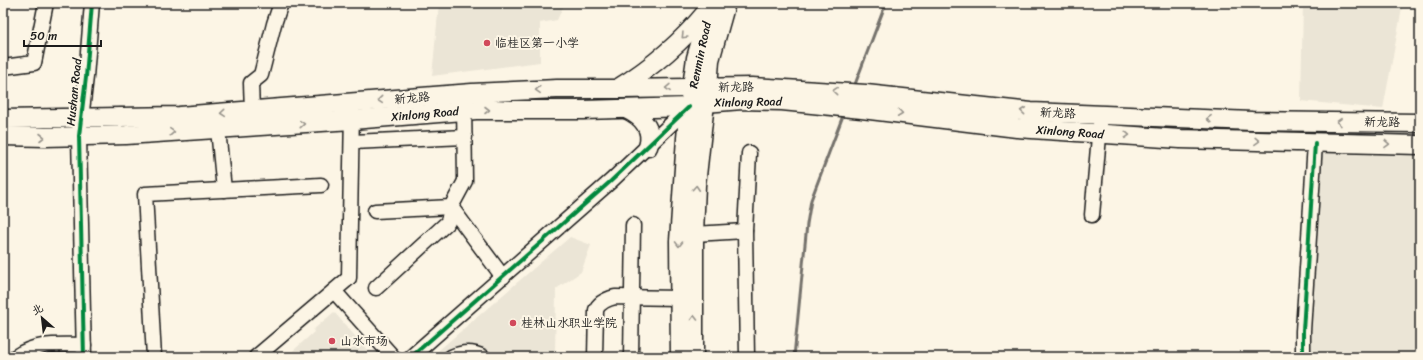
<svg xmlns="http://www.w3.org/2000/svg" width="1423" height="360" viewBox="0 0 1423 360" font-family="Sriracha,'LXGW WenKai TC',sans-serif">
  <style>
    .built { fill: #ebe5d6 }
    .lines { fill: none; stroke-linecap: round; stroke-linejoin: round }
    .stream { stroke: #75726c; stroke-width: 3 }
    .minor-casing { stroke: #1c1c1c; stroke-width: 17 }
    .major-casing { stroke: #1c1c1c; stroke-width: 21 }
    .minor { stroke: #fcf5e5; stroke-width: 14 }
    .major { stroke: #fcf5e5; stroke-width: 18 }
    .cycleway-casing { stroke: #fcf5e5; stroke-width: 6 }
    .cycleway { stroke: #00873e; stroke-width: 4 }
    .oneway { stroke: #97938b }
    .poi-dot { fill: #d1495b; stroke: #fcf5e5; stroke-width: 1.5 }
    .labels { text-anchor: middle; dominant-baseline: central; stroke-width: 4; stroke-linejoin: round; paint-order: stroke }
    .poi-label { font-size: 12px; fill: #1c1c1c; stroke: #fcf5e5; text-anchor: start }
    .street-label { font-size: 12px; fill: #1c1c1c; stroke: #fcf5e5 }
  </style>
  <rect width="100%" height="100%" fill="#fcf5e5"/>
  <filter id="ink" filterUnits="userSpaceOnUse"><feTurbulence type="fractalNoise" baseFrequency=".025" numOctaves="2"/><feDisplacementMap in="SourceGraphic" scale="8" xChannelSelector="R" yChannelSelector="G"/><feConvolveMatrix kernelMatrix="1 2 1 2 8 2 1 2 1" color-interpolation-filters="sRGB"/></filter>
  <g filter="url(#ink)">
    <g class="built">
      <polygon points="439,3 565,3 557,20 540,23 540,62 432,76"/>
      <polygon points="1303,3 1403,3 1383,109 1301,101"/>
      <polygon points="1322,146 1420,147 1420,357 1308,357"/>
      <polygon points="570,237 591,245 581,272 556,289 555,357 431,357"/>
      <polygon points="334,312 368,351 361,357 286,357 314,332 313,330"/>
    </g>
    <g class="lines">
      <g class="stream">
        <polyline points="854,87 886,3"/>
        <polyline points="794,357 807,224 811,200 844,113"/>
      </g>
      <g class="minor-casing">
        <g id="minor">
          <polyline points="3,67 34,63 46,3"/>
          <polyline points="252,111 251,83 261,75 274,24 281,3"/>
          <polyline points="218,129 224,190"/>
          <polyline points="352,142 465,137"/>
          <polyline points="451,207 503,277"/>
          <polyline points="375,211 451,207 465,181 464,102"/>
          <polyline points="1092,215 1101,114"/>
          <polyline points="694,234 745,231"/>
          <polyline points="376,288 448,222 451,207"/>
          <polyline points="334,291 393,357"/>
          <path d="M15,357C37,342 58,345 84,345"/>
          <polyline points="84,357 79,136 86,77 92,3"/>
          <polyline points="154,357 145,194 321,185"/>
          <polyline points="256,357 349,278 352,111"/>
          <polyline points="411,357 611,181 689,107"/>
          <path d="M451,357C462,352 472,351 483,357"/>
          <path d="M595,357L596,310C599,302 607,299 615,297L680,298"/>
          <polyline points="631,357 633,225"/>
          <polyline points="747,357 745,231 749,153"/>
          <polyline points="1303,357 1303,331 1315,143"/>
        </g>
      </g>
      <g class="major-casing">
        <g id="major">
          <path d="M617,89C651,68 682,42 707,11"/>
          <path d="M626,109C641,116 654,129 648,147"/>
          <polyline points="3,119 179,116 472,93 557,89 622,89 752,87 866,94 1031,112 1252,121 1420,123"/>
          <polyline points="3,136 45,137 126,135 352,120 476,110 583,110 689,107 705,103 742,100 782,101 862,109 1017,128 1180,139 1420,145"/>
          <polyline points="680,357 679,241 686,138 689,107 696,58 712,3"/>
          <polyline points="694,357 694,234 696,185 705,103 708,88 710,60 726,3"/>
        </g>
      </g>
      <use href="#minor" class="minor"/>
      <use href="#major" class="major"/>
      <g class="cycleway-casing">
        <g id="cycleway">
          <polyline points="84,357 79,136 86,77 92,3"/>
          <polyline points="411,357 611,181 689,107"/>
          <polyline points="1303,357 1303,331 1315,143"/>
        </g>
      </g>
      <use href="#cycleway" class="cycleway"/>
    </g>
    <defs><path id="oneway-chevron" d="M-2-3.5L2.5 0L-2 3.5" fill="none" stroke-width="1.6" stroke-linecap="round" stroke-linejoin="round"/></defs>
    <g class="oneway">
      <use href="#oneway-chevron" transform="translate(684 36) rotate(135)"/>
      <use href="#oneway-chevron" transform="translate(668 88) rotate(179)"/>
      <use href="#oneway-chevron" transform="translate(538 90) rotate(177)"/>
      <use href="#oneway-chevron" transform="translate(835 91) rotate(-175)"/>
      <use href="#oneway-chevron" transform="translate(380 100) rotate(175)"/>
      <use href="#oneway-chevron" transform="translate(487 110)"/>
      <use href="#oneway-chevron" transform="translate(1023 111) rotate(-174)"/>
      <use href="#oneway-chevron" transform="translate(223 113) rotate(175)"/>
      <use href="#oneway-chevron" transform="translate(900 113) rotate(7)"/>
      <use href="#oneway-chevron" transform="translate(1209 119) rotate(-178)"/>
      <use href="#oneway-chevron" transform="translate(1339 122) rotate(-179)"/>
      <use href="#oneway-chevron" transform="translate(302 124) rotate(-4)"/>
      <use href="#oneway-chevron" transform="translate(172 132) rotate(-4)"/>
      <use href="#oneway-chevron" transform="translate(1127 135) rotate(4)"/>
      <use href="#oneway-chevron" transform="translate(42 137)"/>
      <use href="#oneway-chevron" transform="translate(1257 141) rotate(2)"/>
      <use href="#oneway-chevron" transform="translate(1387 144) rotate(1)"/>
      <use href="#oneway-chevron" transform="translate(696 188) rotate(-86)"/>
      <use href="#oneway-chevron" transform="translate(679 244) rotate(91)"/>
      <use href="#oneway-chevron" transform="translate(694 318) rotate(-90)"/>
    </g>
  </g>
  <g class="poi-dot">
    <circle cx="487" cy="43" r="4"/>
    <circle cx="513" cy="323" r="4"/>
    <circle cx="332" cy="341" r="4"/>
  </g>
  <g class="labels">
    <g class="poi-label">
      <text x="495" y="43">临桂区第一小学</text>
      <text x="521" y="323">桂林山水职业学院</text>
      <text x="340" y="341">山水市场</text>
    </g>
    <g class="street-label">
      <text transform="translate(700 55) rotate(-78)">Renmin Road</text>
      <text transform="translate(736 87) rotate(-1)">新龙路</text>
      <text transform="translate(74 92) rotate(-84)">Hushan Road</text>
      <text transform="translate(412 98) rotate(-5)">新龙路</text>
      <text transform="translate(748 102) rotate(-1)">Xinlong Road</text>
      <text transform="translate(1058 113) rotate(2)">新龙路</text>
      <text transform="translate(425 114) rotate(-5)">Xinlong Road</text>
      <text transform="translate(1382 122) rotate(1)">新龙路</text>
      <text transform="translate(1070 132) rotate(4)">Xinlong Road</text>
    </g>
  </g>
  <rect width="1423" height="360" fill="none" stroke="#fcf5e5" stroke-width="16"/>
  <rect x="8" y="8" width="1407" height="344" fill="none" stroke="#1c1c1c" stroke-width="1.5" filter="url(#ink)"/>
  <g transform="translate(42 318) rotate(332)" stroke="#fcf5e5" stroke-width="3" paint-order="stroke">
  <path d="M0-3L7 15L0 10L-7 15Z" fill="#1c1c1c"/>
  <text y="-6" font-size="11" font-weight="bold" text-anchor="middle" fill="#1c1c1c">北</text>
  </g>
  <path d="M24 40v6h77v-6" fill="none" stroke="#1c1c1c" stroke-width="2"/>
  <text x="30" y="40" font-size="12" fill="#1c1c1c" stroke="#fcf5e5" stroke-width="3" paint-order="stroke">50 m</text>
</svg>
